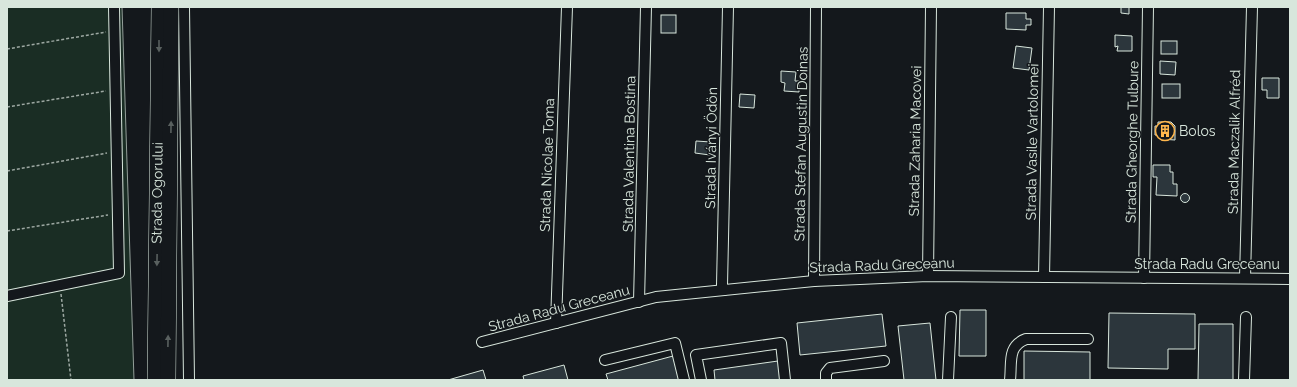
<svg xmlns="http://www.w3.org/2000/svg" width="1297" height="387" viewBox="0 0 1297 387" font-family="Raleway,sans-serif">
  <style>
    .green { fill: #1a2d24; stroke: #939e99 }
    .building { fill: #2c363c; stroke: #d8e6dc }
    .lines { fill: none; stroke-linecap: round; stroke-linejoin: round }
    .minor-casing { stroke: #d8e6dc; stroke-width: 12 }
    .highway-casing { stroke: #d8e6dc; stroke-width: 16 }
    .path { stroke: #9da8a2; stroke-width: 1.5; stroke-dasharray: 3 2; stroke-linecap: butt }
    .minor { stroke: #14181c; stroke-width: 10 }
    .highway { stroke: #14181c; stroke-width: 15 }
    .oneway { fill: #59605f }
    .labels { text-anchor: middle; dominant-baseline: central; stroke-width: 3; stroke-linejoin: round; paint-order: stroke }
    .poi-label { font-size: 14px; fill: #d8e6dc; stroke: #14181c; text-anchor: start }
    .street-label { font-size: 14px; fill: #d8e6dc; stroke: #14181c }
  </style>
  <rect width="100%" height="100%" fill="#14181c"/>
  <polygon class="green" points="7,7 122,7 134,380 7,380"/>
  <g class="building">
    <polygon points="1121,7 1129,7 1129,14 1121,13"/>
    <polygon points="1006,13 1026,13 1026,19 1031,19 1031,25 1026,25 1026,30 1006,29"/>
    <rect x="661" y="15" width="15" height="18"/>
    <polygon points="1115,35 1132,36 1132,51 1117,51 1118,46 1115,47"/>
    <rect x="1161" y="41" width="16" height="13"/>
    <polygon points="1016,46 1032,48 1029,70 1013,68"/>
    <polygon points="1160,61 1176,62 1175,75 1160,74"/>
    <polygon points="781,71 796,72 795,81 799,81 799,92 784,91 785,83 781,82"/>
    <polygon points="1262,78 1279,78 1279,98 1267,98 1267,90 1262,90"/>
    <rect x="1162" y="84" width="18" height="14"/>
    <polygon points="740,94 755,95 754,108 739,107"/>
    <polygon points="1158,122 1171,122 1175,126 1175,140 1160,139 1160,135 1155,135 1155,126 1158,126"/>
    <polygon points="696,141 711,142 710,155 695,153"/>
    <polygon points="1153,165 1170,165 1170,172 1173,172 1173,184 1177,184 1177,196 1156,195 1157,177 1153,177"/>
    <circle cx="1185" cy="198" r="4.5"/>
    <polygon points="960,310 986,310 986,356 959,356"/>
    <polygon points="1109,313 1195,314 1195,349 1168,349 1168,369 1108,368"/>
    <polygon points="882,314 886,346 800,355 797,323"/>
    <polygon points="930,323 936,380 904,380 898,326"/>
    <polygon points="1199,324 1233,324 1233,380 1198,380"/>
    <polygon points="1024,351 1090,352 1090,380 1024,380"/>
    <polygon points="673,356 679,380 608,380 606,374"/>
    <polygon points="778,361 781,380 715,380 714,370"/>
    <polygon points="564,365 568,380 524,380 523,376"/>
    <polygon points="483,370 486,380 448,380"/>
  </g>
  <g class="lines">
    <g class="minor-casing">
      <g id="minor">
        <polyline points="184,7 189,380"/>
        <polyline points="928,276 931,7"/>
        <polyline points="1044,277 1049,7"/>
        <polyline points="1144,278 1148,7"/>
        <polyline points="1245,278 1252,7"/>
        <polyline points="814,281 816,7"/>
        <polyline points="724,290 722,285 728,7"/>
        <polyline points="7,296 119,273 114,7"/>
        <polyline points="639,302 646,7"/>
        <polyline points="556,323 567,7"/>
        <polyline points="482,342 656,297 814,281 928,276 1290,279"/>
        <polyline points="605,360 675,343 684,380"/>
        <polyline points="701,380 696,355 781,343 785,380"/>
        <polyline points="826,380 826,373 830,368 884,361"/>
        <polyline points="948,380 951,317"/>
        <path d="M1010,380C1012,363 1007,346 1026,339H1088"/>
        <polyline points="1244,380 1246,317"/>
      </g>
    </g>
    <g class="highway-casing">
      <g id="highway">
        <path id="s1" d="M155,380L159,7"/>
        <polyline points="168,380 171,7"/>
      </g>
    </g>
    <g class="path">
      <polyline points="7,49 106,32"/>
      <polyline points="7,107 106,91"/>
      <polyline points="7,171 107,153"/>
      <polyline points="7,231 108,215"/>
      <polyline points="61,294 71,380"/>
    </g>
    <use href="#minor" class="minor"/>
    <use href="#highway" class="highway"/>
  </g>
  <defs><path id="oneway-solid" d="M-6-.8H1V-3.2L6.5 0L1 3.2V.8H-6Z"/></defs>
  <g class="oneway">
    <use href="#oneway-solid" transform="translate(159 46) rotate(90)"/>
    <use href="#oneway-solid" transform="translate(171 127) rotate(-89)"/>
    <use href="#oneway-solid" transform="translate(157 260) rotate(91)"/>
    <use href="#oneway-solid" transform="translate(168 341) rotate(-89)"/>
  </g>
  <defs>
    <g id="building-ring" transform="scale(1)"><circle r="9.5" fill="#14181c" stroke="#ffb74d" stroke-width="1.5"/><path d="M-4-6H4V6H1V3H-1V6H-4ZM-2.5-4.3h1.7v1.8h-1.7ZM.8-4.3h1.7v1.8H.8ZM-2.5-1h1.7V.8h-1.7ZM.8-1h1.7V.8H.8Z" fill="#ffb74d"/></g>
  </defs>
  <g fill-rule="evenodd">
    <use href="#building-ring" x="1165" y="131"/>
  </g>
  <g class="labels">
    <g class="poi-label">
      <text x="1179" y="131">Bolos</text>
    </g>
    <g class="street-label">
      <text transform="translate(915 141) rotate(-89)">Strada Zaharia Macovei</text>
      <text transform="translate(1032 142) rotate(-89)">Strada Vasile Vartolomei</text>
      <text transform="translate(1132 142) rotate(-89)">Strada Gheorghe Tulbure</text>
      <text transform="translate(1234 142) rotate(-89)">Strada Maczalik Alfréd</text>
      <text transform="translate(801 144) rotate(-89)">Strada Stefan Augustin Doinas</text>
      <text transform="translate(711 148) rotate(-89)">Strada Iványi Ödön</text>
      <text transform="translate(629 154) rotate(-89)">Strada Valentina Bostina</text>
      <text transform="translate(547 165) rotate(-88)">Strada Nicolae Toma</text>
      <text stroke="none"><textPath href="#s1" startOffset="187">Strada Ogorului</textPath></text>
      <text x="1207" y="264">Strada Radu Greceanu</text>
      <text transform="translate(882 265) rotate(-2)">Strada Radu Greceanu</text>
      <text transform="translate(559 308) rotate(-15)">Strada Radu Greceanu</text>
    </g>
  </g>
  <rect width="1297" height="387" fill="none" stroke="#d8e6dc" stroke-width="16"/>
</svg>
